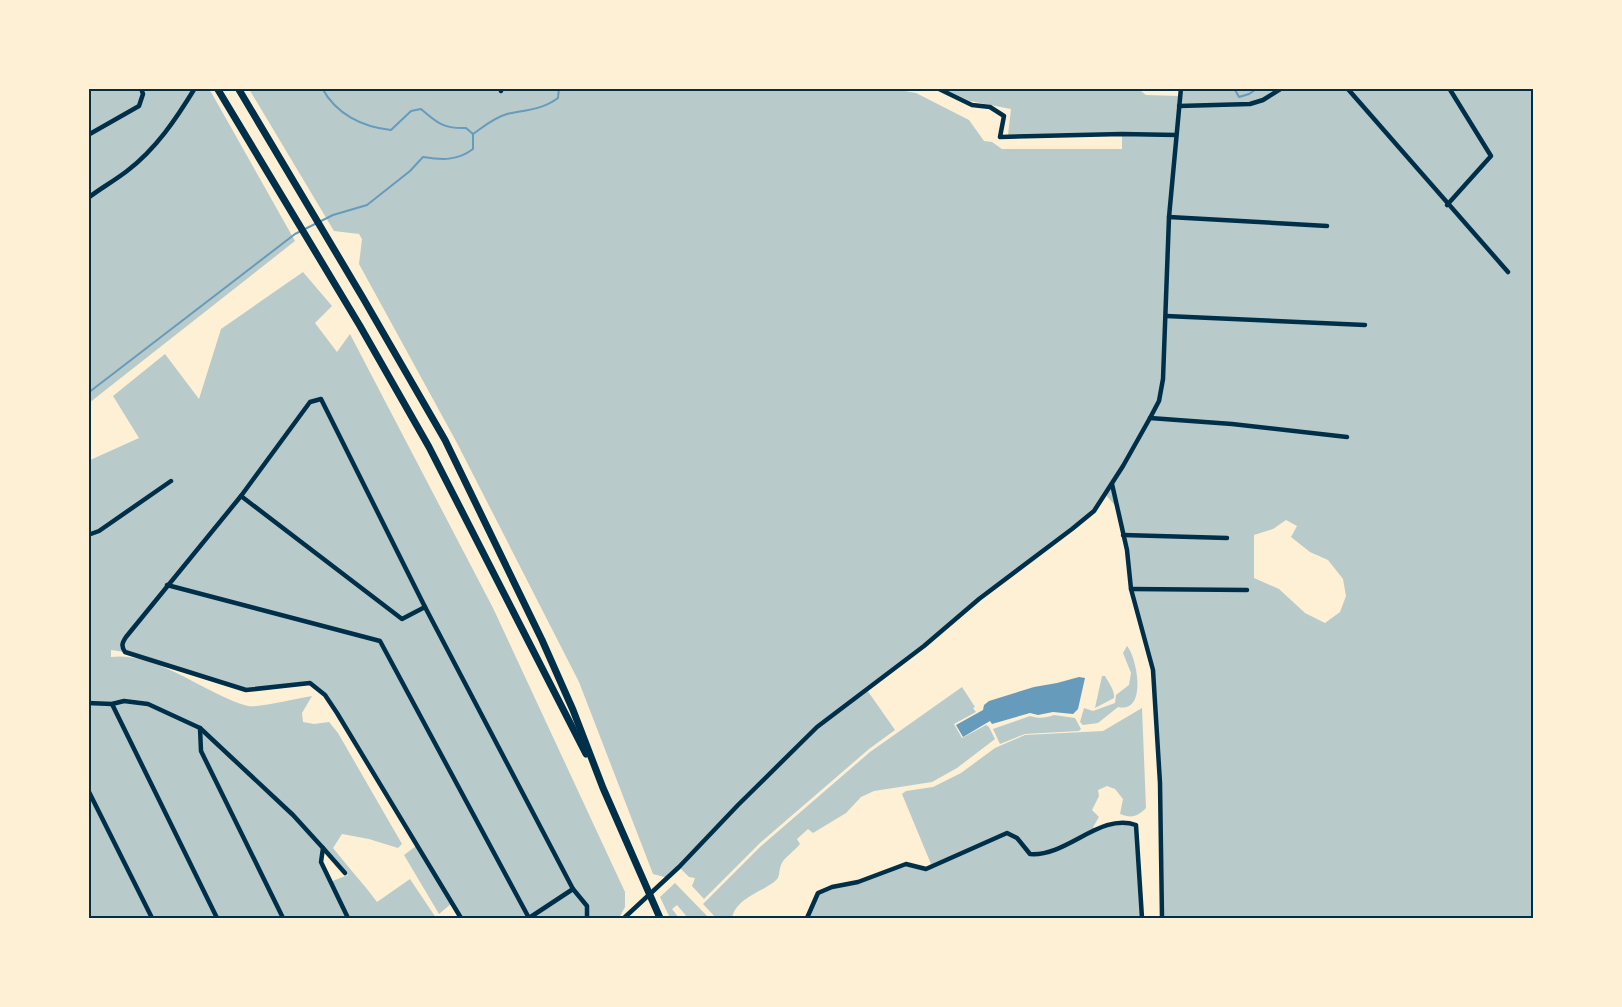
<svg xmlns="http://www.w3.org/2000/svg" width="1622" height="1007" viewBox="0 0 1622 1007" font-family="'Libre Baskerville',serif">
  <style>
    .green { fill: #b9caca; fill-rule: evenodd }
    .water { fill: #669bbc }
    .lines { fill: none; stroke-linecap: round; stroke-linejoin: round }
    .stream { stroke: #669bbc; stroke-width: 2 }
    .minor { stroke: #003049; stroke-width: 4.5 }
    .primary { stroke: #003049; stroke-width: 7 }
    .neatline { fill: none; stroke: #003049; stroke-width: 2 }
  </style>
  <rect width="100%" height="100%" fill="#fdf0d5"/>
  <g class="green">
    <polygon points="195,88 197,90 207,89 211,92 295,241 89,403 88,89"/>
    <path d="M1137,88L1146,95L1180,96L1181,88L1533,89V918H1162L1160,783L1153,670L1131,587L1127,550L1118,509L1105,494L1095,509L867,690L895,730L869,749L761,842L704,899L692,886L695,878L689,877L679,867L668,878L653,874L579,682L457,443L359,264L362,239L359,234L334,231L249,89H893L916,93L969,120L984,141L992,142L1002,149H1122V134L1008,135L1011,109L970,101L943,89ZM1286,520L1297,526L1291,537L1310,552L1328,560L1343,579L1346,596L1340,612L1325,623L1305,613L1279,589L1254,578V535L1273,529Z"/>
    <path d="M303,272L332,306L315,323L337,352L350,334L493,608L625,892V907L619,918H461L452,903L439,914L404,855L416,846L325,695L310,683L246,690L125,652L111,650V657C157,651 204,694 248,706C259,708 298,698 312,696L302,713L303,722L314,724L329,722L338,733L402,844L398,848L369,839L342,834L333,848C347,866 363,883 377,902L410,879L436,918H89L88,461L139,438L113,396L165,354L199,399L221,329ZM323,848L348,875L330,882L322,862Z"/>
    <path d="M1127,646C1137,657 1148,714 1118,707L1098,723L1083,725L1080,722L1084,708L1093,711L1115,703L1116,695L1129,685L1131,673L1123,653Z"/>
    <path d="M1102,676H1105C1108,682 1115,690 1114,698L1095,708Z"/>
    <path d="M962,687L975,707L973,708L976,712L954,724L962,738L986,725L989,727L995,739L957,768L932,782L874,791L861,797L846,813L813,833L808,829L797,839L800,844C795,851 784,857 781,865C778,872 781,877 774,882C759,893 736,899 732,918H716L703,904L760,847L870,752Z"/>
    <path d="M1142,708L1146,808C1138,816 1132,819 1120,814L1123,799L1115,789L1107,786L1098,790L1099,796L1092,810L1099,817L1093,827L1095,829L1109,824L1136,825L1142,918H807L818,893L858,882L906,864L923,869L931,864L902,794L906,791L933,787L961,773L995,748L1025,735L1103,731Z"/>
    <path d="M1054,715L1075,718L1081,729L1079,731L1025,734L1000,744L993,729L1030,716C1039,719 1045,718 1054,715Z"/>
    <polygon points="675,883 709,918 688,918 677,905 672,909 679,918 670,918 660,897"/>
  </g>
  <polygon class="water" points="1079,677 1085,678 1078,709 1073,714 1053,712 1038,715 1030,713 992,724 990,721 963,737 956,725 983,710 984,705 989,701 1034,687 1057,683"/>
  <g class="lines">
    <g class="stream">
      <path d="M322,88C336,114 362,127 391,130L411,111L421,109C437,123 444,129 466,128L473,134"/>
      <polyline points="1234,88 1239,97 1249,94 1258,88"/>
      <path d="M88,393L295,234L333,215L367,205L410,171L423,157C442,160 457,161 473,149V134C483,127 495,117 507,114C525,110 542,110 558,98L559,88"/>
    </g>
    <g class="minor">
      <polyline points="500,88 501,91"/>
      <polyline points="937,88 972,105 990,107 1004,116 1000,137 1122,134 1176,135"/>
      <polyline points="1347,88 1508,272"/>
      <polyline points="1179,106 1250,104 1263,100 1282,88"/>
      <polyline points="88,135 139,106 143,94 141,88"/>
      <path d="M88,198C101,188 114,181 127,171C156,149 176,119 195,88"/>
      <polyline points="1447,205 1491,156 1449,88"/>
      <polyline points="1169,217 1327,226"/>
      <polyline points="1166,316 1365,325"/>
      <polyline points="1150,418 1232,424 1347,437"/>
      <polyline points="1112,484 1127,550 1131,589 1153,670 1160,783 1162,918"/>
      <polyline points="241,496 402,619 425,607"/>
      <polyline points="88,535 99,531 171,481"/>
      <polyline points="1123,535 1227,538"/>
      <polyline points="167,585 380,641 529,918"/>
      <polyline points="1131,589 1247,590"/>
      <polyline points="88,703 112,704 124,701 148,704 200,728 293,815 323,848 321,862 348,918"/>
      <polyline points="112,704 217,918"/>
      <polyline points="200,728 201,751 283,918"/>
      <polyline points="88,790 152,918"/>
      <polyline points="323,848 345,873"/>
      <path d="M461,918L337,713L325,695L310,683L246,690L125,652C121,646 122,643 126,637L241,496L310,402L321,399L425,607L573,889L587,906V918"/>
      <polyline points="529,918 573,889"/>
      <polyline points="624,918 679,867 738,805 817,727 924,646 979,599 1072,529 1094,511 1123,466 1150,418 1159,401 1163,379 1169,217 1181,88"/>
      <path d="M807,918L818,893L832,887L858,882L906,864L926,869L1007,833L1017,838L1030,854C1067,857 1100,812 1136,825L1142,918"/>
    </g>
    <g class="primary">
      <polyline points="217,88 360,326 429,447 586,754"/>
      <polyline points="238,88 363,298 445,440 542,640 573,710 603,788 660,918"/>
    </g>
  </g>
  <rect width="1622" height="1007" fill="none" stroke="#fdf0d5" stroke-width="180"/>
  <rect x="90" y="90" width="1442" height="827" class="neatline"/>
</svg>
